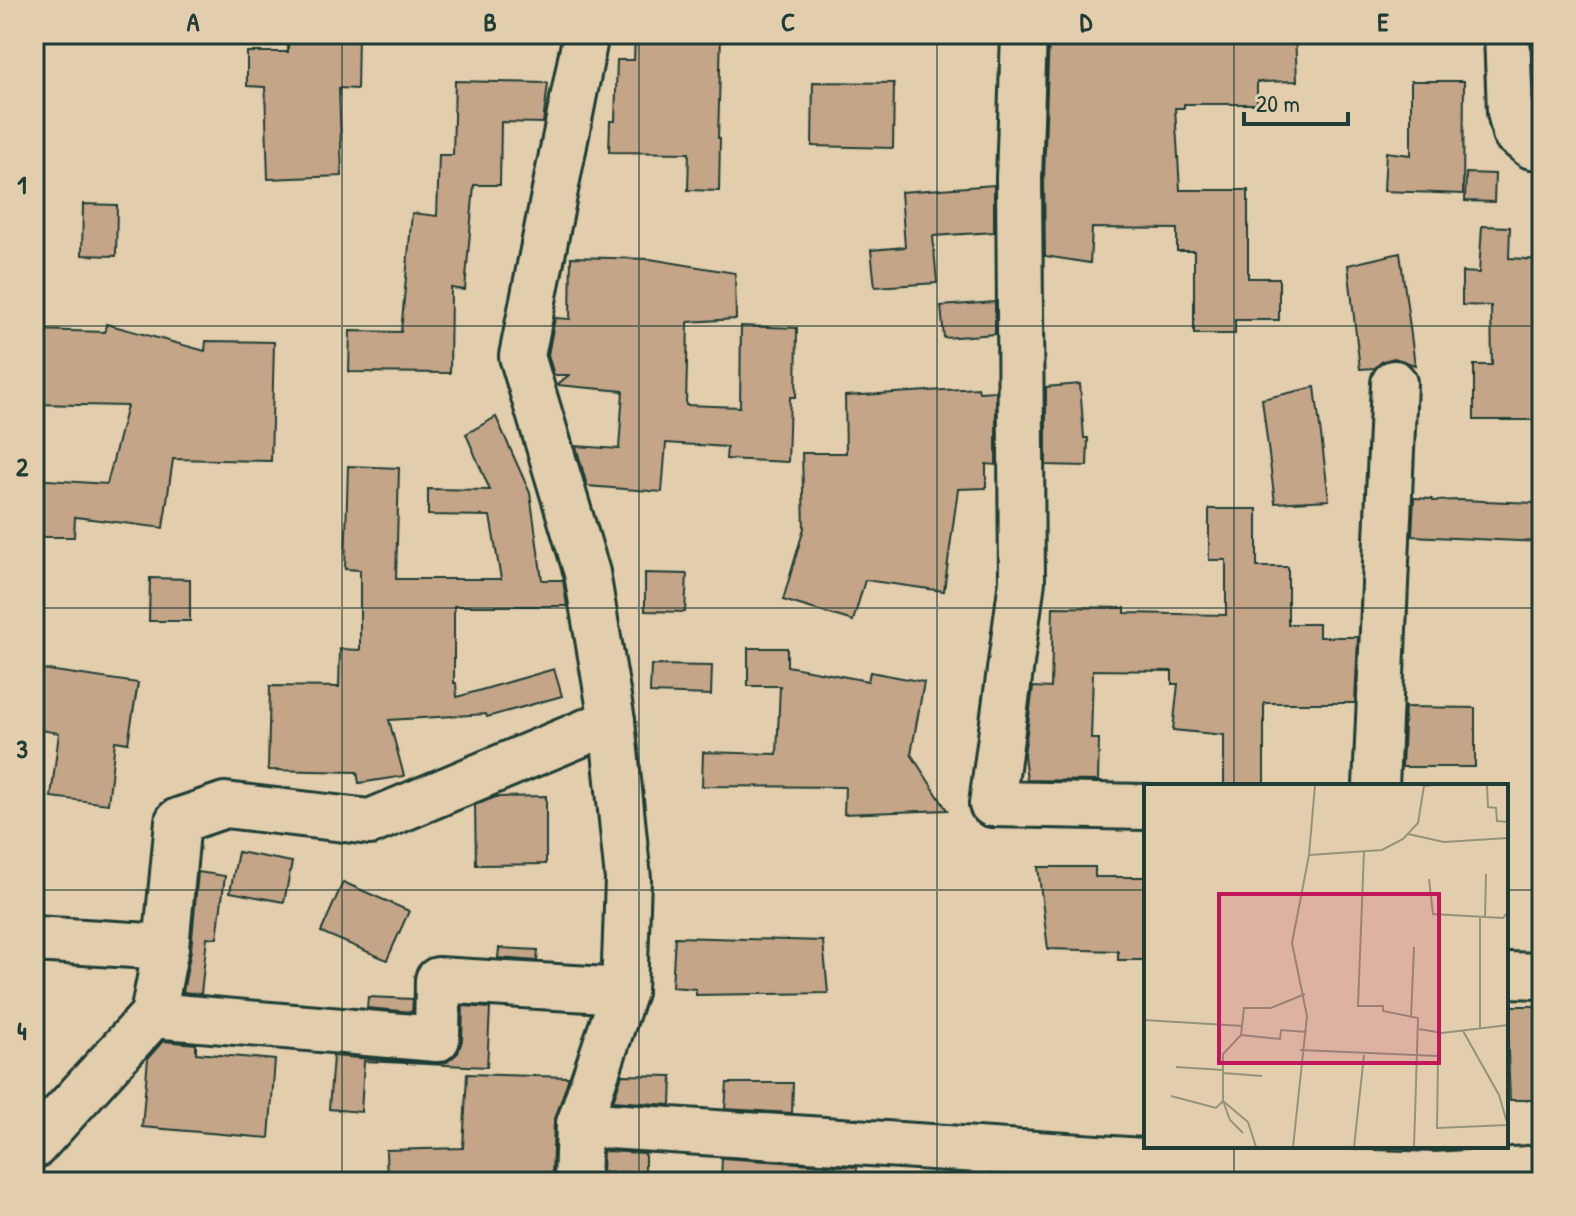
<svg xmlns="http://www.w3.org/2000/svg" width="1576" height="1216" viewBox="0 0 1576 1216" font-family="'Patrick Hand',sans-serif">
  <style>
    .building { fill: #c5a588; stroke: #1f3d34; stroke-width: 2 }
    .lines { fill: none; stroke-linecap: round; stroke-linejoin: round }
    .minor-casing { stroke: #1f3d34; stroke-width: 50 }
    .minor { stroke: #e2cdac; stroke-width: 44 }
    .grid { fill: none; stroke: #1f3d34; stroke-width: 2; stroke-opacity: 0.55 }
    .inset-road { fill: none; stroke: #94937c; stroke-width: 2 }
    .view { fill: #c2185b; fill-opacity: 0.15; stroke: #c2185b; stroke-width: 4 }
    .inset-edge { fill: none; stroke: #1f3d34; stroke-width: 4 }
    .neatline { fill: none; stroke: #1f3d34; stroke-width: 3 }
    .grid-label { font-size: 26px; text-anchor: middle; font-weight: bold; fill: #1f3d34 }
  </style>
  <rect width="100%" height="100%" fill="#e2cdac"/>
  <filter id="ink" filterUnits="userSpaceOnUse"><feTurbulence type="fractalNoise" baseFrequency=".0125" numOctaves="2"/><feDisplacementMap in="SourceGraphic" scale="16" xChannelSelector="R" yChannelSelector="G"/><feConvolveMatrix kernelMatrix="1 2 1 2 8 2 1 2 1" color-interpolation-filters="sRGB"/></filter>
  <g filter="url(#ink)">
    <g class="building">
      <polygon points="288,34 358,34 357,89 339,88 342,176 268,179 265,87 247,86 247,52 288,52"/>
      <polygon points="635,34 721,34 718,138 720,138 719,191 688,190 689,153 609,152 610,121 615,121 617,60 634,60"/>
      <polygon points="1049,34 1295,34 1297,81 1257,82 1257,104 1184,104 1184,108 1175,108 1180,190 1248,190 1248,278 1279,278 1279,320 1235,320 1235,334 1194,334 1194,251 1177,251 1177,229 1092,228 1090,263 1045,256 1044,178"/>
      <polygon points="455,81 548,83 543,123 501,122 500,185 474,185 465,290 451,288 450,373 349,372 350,331 401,332 412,213 437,216 439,155 453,155"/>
      <polygon points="1411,81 1464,81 1463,194 1384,191 1386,152 1411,155"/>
      <polygon points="813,82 894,83 893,148 812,146"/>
      <polygon points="1466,173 1495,174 1494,202 1465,201"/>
      <polygon points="994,185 994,232 933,236 937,283 875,287 871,250 905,247 901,192"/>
      <polygon points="83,204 117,205 116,256 82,255"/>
      <polygon points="1482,226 1510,227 1509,258 1541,260 1539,420 1474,420 1474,365 1492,365 1491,306 1462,305 1462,272 1479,273"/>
      <polygon points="1400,253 1415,365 1394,358 1383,361 1375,368 1360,369 1348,265"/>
      <polygon points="571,257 650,259 735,273 736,319 688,322 686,405 740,407 741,326 797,328 796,397 790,397 788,462 726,459 727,447 666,443 662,492 587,486 576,446 619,449 623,391 557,385 569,375 554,375 548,355 555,318 570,319"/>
      <polygon points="995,302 995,334 944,338 941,306"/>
      <polygon points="106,324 205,351 206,341 274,342 271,461 173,459 163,528 75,517 74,537 34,537 34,479 107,484 127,406 34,404 34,330 105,332"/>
      <polygon points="1080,384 1084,438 1088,438 1087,466 1046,465 1046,387"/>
      <polygon points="1315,387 1329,500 1275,503 1262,399"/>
      <polygon points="978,388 979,392 996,391 996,465 986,464 986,488 958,489 944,591 865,580 853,621 783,600 804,528 802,453 846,453 845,396"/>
      <polygon points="496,417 530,493 542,580 563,580 567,606 454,606 454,683 456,683 457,697 554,669 562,696 487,717 486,714 389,720 404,776 359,783 357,772 268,770 270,686 339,687 340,649 360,650 360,570 345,569 348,466 399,468 396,579 501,579 490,516 428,515 428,489 490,490 466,434"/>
      <polygon points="1414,498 1432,499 1433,501 1459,500 1536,503 1536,514 1542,514 1542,542 1412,536"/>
      <polygon points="1209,509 1257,509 1257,567 1288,567 1288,624 1319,624 1319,637 1358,637 1355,703 1264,703 1264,786 1224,786 1224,735 1173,730 1178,684 1172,684 1172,671 1093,670 1091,739 1099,739 1098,781 1027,780 1024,755 1033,687 1051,688 1053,607 1125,608 1125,613 1226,615 1226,560 1209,560"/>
      <polygon points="645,573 687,574 685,612 645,611"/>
      <polygon points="150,578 190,579 190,621 149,621"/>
      <polygon points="748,648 787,648 787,666 868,681 870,672 924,682 911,754 947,810 844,814 845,787 702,786 703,752 777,754 780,686 748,686"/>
      <polygon points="651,665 712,666 711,695 650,693"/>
      <polygon points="34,668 138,683 128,743 115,741 108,804 51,797 59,733 34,729"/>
      <polygon points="1405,707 1475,708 1475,767 1402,767"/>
      <polygon points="546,796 546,864 476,865 475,805 496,797"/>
      <polygon points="238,852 292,862 284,902 230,892"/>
      <polygon points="1038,867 1095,867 1095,877 1146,877 1146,960 1118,960 1118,951 1048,949"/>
      <polygon points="198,872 225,876 217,938 207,937 201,994 183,992 191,950"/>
      <polygon points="343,882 409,911 387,960 321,932"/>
      <polygon points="675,937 823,941 828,993 696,995 696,989 672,987"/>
      <polygon points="499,948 538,950 537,961 498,958"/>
      <polygon points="368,997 413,999 412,1012 367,1008"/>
      <polygon points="463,1006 490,1008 487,1067 364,1061 361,1112 329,1109 333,1056 435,1064 447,1062 458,1053 462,1040"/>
      <polygon points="1506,1006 1542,1006 1542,1100 1510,1100"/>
      <polygon points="163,1041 196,1044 196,1053 275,1060 269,1138 142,1127 148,1058"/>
      <polygon points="467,1074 569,1077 554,1122 552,1176 491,1182 387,1182 386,1150 463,1148"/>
      <polygon points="622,1075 672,1076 671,1105 613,1101"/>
      <polygon points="727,1083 793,1083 792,1113 725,1109"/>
      <polygon points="603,1151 645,1153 645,1173 602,1172"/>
      <polygon points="722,1158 857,1167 856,1182 721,1179"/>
    </g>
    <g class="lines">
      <g class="minor-casing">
        <g id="minor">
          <polyline points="1024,34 1019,178 1022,581 992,804 1146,807"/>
          <polyline points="1507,34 1510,112 1515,133 1532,146 1542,147"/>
          <polyline points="1376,786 1394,383"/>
          <polyline points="34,939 166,947"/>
          <polyline points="1506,975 1542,976"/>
          <polyline points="153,1015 437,1039 438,980 624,991"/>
          <polyline points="579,1124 1282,1170 1436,1175 1542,1168"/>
          <polyline points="34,1146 153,1015 166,947 178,821 225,805 370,822 612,721"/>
          <polyline points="577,1182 579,1124 624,991 628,879 612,721 587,573 522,356 586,34"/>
        </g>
      </g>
      <use href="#minor" class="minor"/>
    </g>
  </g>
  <path class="grid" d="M342,34V1182M639,34V1182M937,34V1182M1234,34V786M34,326H1542M34,608H1542M34,890H1146M1506,890H1542M1234,1146V1182"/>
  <g transform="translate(1144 784)">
    <rect width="364" height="364" fill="#e2cdac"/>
    <path class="inset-road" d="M343,1L344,23L352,24L353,37L364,38M264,50L300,58L364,54M220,67L214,222H239V227L274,234L270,363M165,71L238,66L259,55L274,39L280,2L289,1M285,95L289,130L359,134L364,128M336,134V244M341,134L342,90M267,233L270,163M0,236L99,242M275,245L298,249L364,241M319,247L355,311L364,342M97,251L136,255L137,246L163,248M156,266L294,272L293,344L364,341M32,283L79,286M79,289L118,292M27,312L72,324L79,317L86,336L99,349M112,363L104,338L79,317V270L97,251L100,224H127L161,210M149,363L163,232L148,159L165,71L171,1M210,363L220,271"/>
    <path class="view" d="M75,110H295V279H75Z"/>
    <rect width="364" height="364" class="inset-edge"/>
  </g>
  <rect width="1576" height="1216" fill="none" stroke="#e2cdac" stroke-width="88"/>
  <path d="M1244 112v12h104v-12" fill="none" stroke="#1f3d34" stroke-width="4"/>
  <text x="1256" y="112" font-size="24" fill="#1f3d34" stroke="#e2cdac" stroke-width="6" paint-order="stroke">20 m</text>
  <rect x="44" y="44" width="1488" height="1128" class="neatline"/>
  <g class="grid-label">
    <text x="193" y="31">A</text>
    <text x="490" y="31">B</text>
    <text x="788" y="31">C</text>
    <text x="1086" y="31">D</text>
    <text x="1383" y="31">E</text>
    <text x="22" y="194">1</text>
    <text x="22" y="476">2</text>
    <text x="22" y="758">3</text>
    <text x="22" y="1040">4</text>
  </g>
</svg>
